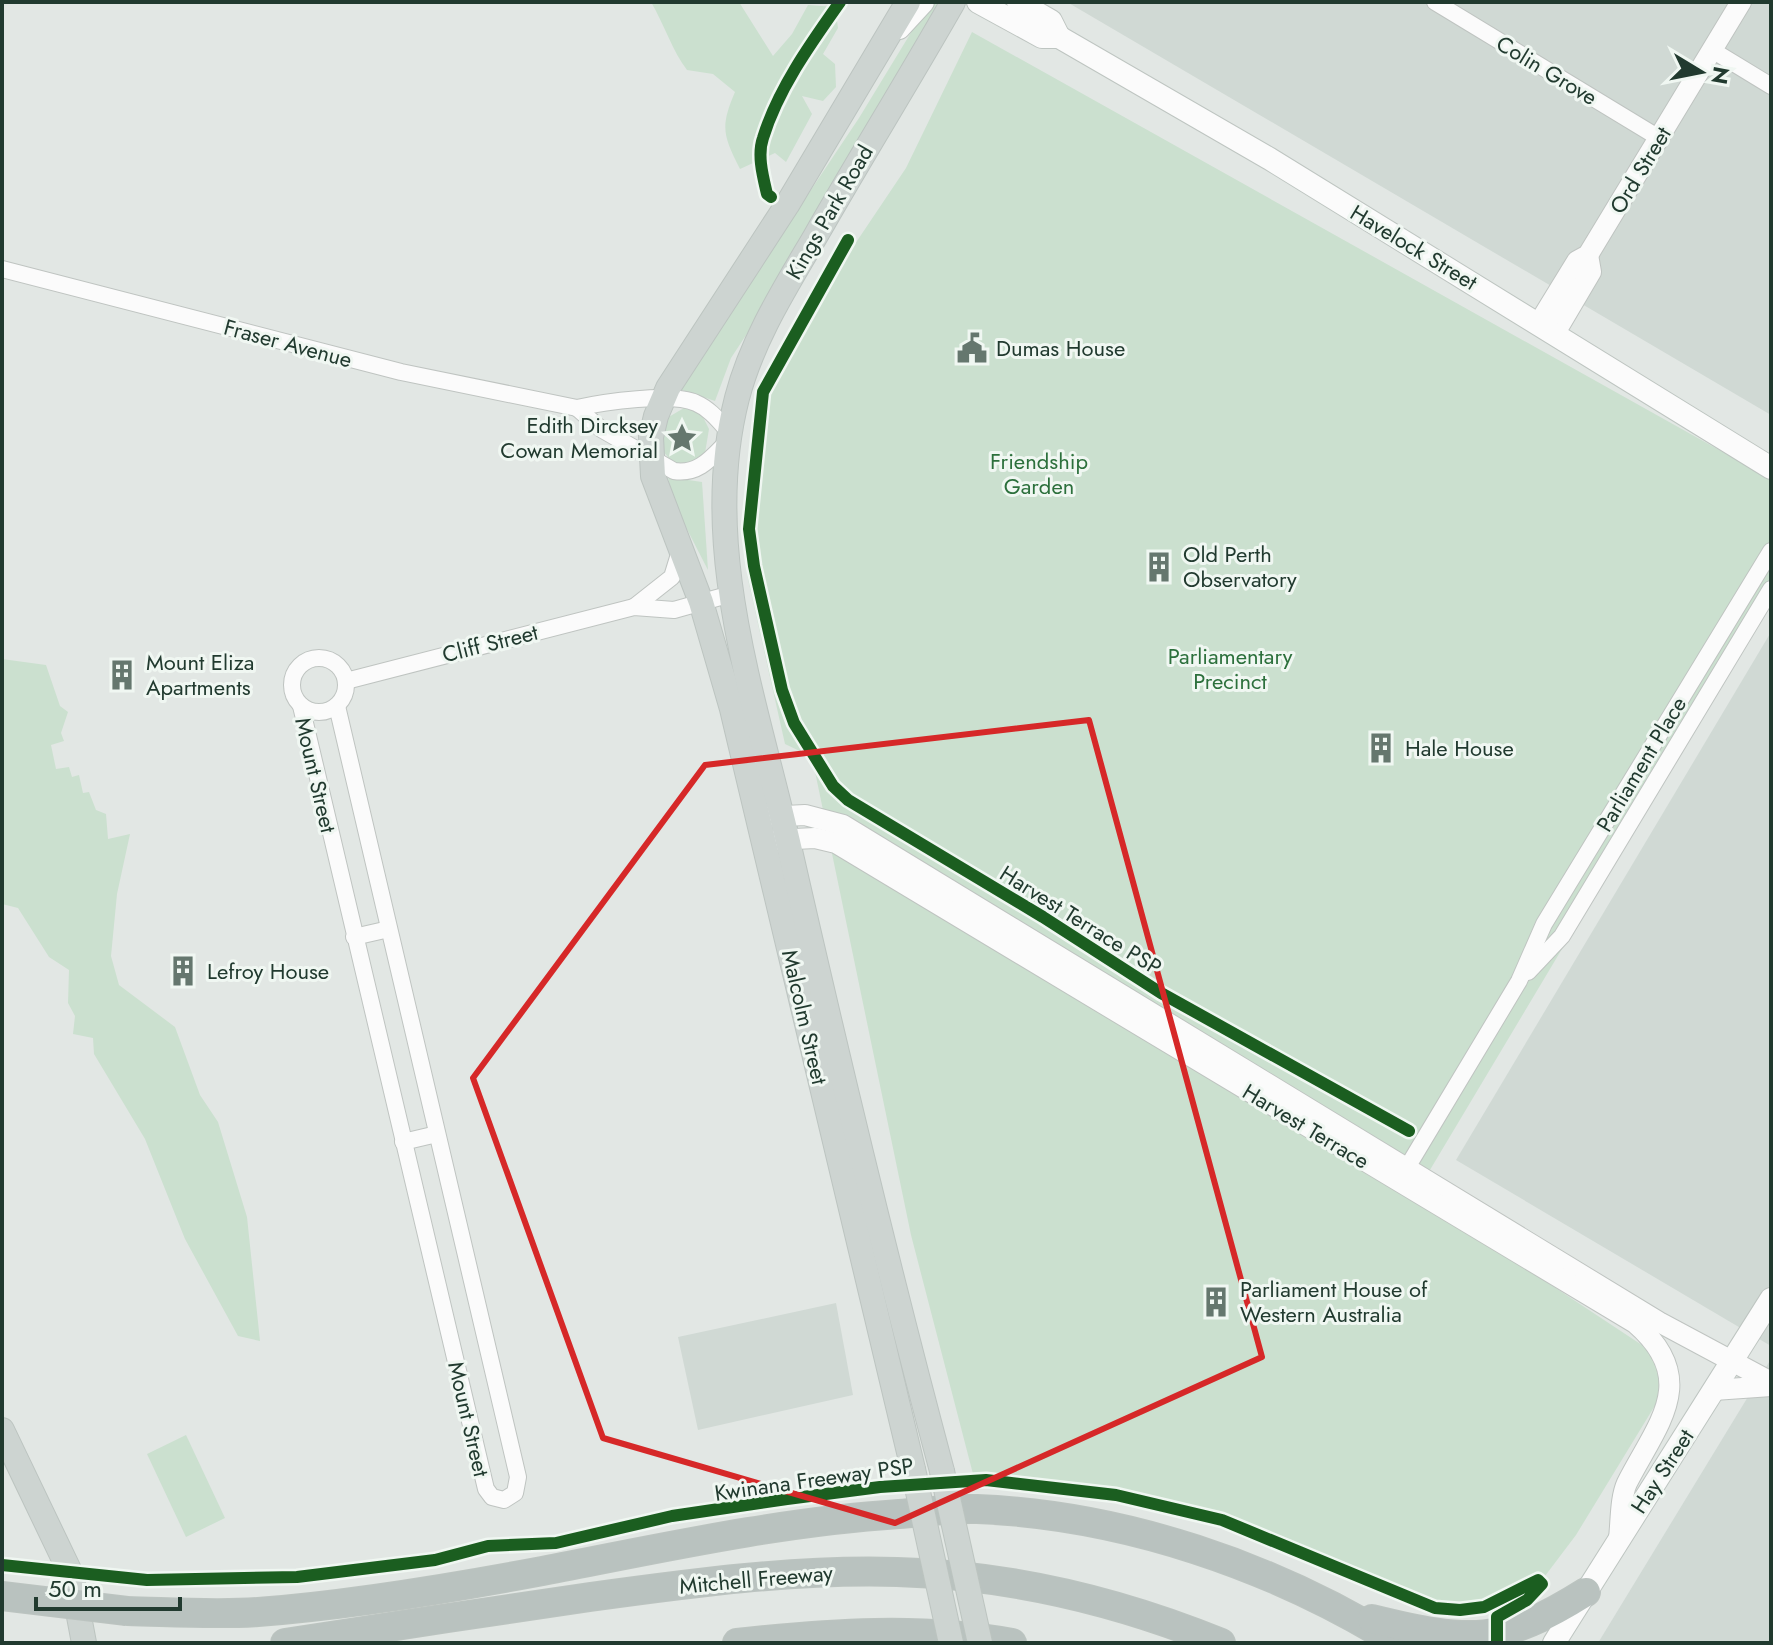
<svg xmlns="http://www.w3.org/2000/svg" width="1773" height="1645" viewBox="0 0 1773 1645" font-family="Jost,sans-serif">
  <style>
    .built { fill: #d0d9d4 }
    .green { fill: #cbe0cf }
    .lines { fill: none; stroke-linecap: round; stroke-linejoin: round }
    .minor-casing { stroke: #bfc4c1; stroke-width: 18 }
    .tertiary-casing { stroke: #bfc4c1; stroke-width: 22 }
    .secondary-casing { stroke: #bec5c1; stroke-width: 24 }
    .primary-casing { stroke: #bcc4c0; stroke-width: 26 }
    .motorway-casing { stroke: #bcc4c0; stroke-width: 30 }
    .minor { stroke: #fbfbfb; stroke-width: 16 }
    .tertiary { stroke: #fbfbfb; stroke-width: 20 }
    .secondary { stroke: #fbfbfb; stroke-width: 22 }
    .primary { stroke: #cdd4d1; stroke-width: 24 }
    .motorway { stroke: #b9c2bf; stroke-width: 28 }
    .primary-bridge-casing { stroke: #bcc4c0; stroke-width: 26; stroke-linecap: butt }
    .motorway-bridge-casing { stroke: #bcc4c0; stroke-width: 30; stroke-linecap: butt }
    .primary-bridge { stroke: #cdd4d1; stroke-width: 24 }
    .motorway-bridge { stroke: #b9c2bf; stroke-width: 28 }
    .cycleway-casing { stroke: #f0f7f2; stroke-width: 17 }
    .cycleway { stroke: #1b5e20; stroke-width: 12 }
    .marked { fill: none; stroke: #d62828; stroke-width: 6; stroke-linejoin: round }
    .labels { text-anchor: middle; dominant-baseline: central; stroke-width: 6; stroke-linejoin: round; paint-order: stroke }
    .street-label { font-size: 22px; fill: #213a2f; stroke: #f0f7f2 }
    .poi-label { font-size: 22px; fill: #213a2f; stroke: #f0f7f2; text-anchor: start }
    .park-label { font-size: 22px; fill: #2c703c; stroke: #f0f7f2 }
  </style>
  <rect width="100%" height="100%" fill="#e2e7e4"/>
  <g class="built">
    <polygon points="1067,2 1771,2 1771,415"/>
    <polygon points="1771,632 1771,1346 1456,1160"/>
    <polygon points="836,1303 853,1395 698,1430 678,1337"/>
    <polygon points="1771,1359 1771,1643 1598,1643"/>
  </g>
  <g class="green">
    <path d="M651,2H739L773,56L792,34L808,5L835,7L838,28L823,54L835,64L836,87L823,101L802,96L812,114L786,162L775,153L740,169C723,135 720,127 735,92L713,74L687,70C673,52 664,24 651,2Z"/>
    <polygon points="942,2 754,323 731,358 715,401 682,390 682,383 859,118 929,3"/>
    <polygon points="972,32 1771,479 1771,599 1415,1195 1657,1355 1662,1394 1576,1535 1545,1576 1521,1590 1480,1604 1445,1605 1429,1602 1262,1528 1179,1505 1104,1486 973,1474 911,1235 812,757 785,744 748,579 744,542 759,387 906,168"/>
    <polygon points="684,408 701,413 709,429 705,453 691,465 673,463 662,450 667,418"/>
    <polygon points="668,477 702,482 708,570 673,502"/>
    <polygon points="2,659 46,665 60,706 68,712 61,733 64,741 51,745 56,769 69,767 72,777 79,775 83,793 89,792 96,810 106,814 108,839 130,834 117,894 111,956 119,985 175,1027 200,1095 218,1122 247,1217 260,1341 238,1336 185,1239 145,1139 94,1054 93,1038 73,1034 75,1016 68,1003 69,970 49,957 18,908 2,904"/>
    <polygon points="186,1435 225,1518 186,1537 147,1454"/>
  </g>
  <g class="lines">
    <g class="minor-casing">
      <g id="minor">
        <polyline points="1435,2 1659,138"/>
        <polyline points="1712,50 1771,86"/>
        <path d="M2,269L401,372L577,408C603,402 672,392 696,403C710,409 719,421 729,432"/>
        <path d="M577,408L601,429L674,471C699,475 712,457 728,441"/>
        <polyline points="634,607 672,577 680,551"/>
        <circle cx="319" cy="685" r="27"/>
        <polyline points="346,681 634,607 674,610 731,594"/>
        <polyline points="301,706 486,1489 492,1497 504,1500 515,1493 518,1477 337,706"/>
        <polyline points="354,937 389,929"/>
        <polyline points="1528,972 1562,936 1771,589"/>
        <polyline points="403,1142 437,1134"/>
        <polyline points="1402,1176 1519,981 1544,924 1771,551"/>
      </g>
    </g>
    <g class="tertiary-casing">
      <g id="tertiary">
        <polyline points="1539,323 1577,261 1588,255 1741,2"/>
        <polyline points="1555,333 1591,272 1588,255"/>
        <polyline points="766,817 805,815 843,825 1659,1322 1771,1382"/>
        <path d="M774,840L815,838L836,843L1635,1323C1701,1380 1657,1424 1627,1483C1620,1498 1621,1522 1619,1538"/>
        <polyline points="1714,1390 1771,1386"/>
      </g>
    </g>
    <g class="secondary-casing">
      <g id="secondary">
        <polyline points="978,2 1042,37 1059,37 1270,159 1771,468"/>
        <polyline points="1018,2 1051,21 1059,37"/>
        <polyline points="899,28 923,2"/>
        <polyline points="1554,1643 1771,1299"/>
      </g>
    </g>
    <g class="primary-casing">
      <g id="primary">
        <polyline points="908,2 787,205 668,388 656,416 651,437 653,476 701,602 732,709 913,1469"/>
        <polyline points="2,1430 71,1574 84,1643"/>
        <path d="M942,1471C886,1262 836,1053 788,842C755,699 699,546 737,398C752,340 785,288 815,237C860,158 908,81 953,2"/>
      </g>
    </g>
    <g class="motorway-casing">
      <g id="motorway">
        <path d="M127,1611C171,1612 215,1615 258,1612C351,1605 446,1589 537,1572C657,1549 777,1522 899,1514C925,1512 951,1508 977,1509C1124,1515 1273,1566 1397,1643"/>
        <path d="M1372,1619C1470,1643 1502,1645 1586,1592"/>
        <path d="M285,1643C387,1627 488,1612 590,1597C692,1583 794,1569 897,1572C1008,1575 1118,1601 1221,1643"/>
        <path d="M737,1643C827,1633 922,1626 1012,1643"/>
      </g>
    </g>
    <use href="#minor" class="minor"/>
    <use href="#tertiary" class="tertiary"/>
    <use href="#secondary" class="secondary"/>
    <use href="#primary" class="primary"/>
    <use href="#motorway" class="motorway"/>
    <g class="primary-bridge-casing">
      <g id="primary-bridge">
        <polyline points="913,1469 951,1643"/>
        <polyline points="942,1471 980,1643"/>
      </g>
    </g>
    <g class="motorway-bridge-casing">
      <polyline id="motorway-bridge" points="2,1596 127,1611"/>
    </g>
    <use href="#primary-bridge" class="primary-bridge"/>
    <use href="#motorway-bridge" class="motorway-bridge"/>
    <g class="cycleway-casing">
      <g id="cycleway">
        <path d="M771,197L767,194C763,177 757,155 763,138C778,89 811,43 840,2"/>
        <polyline points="848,240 763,392 749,529 754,566 782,690 794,723 833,786 848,800 1043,917 1161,993 1409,1131"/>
        <polyline points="2,1565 147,1580 297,1577 435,1560 488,1546 556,1543 672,1516 787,1499 880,1487 986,1480 1116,1495 1222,1520 1435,1608 1460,1610 1484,1607 1538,1580 1542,1584 1527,1600 1497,1617 1497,1643"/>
      </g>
    </g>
    <use href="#cycleway" class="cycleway"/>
  </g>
  <path class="marked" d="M1089,720L1262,1357L895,1523L603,1438L473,1078L705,765Z"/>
  <defs>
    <g id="civic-bare" transform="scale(2.4)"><path d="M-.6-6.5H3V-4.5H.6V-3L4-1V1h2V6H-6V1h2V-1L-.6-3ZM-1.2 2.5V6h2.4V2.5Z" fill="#65776e" stroke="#f0f7f2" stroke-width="2.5" paint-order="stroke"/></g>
    <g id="sight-bare" transform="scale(2.4)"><path d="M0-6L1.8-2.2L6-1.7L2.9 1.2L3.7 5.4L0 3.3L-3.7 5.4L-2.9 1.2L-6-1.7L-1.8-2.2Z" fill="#65776e" stroke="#f0f7f2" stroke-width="2.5" paint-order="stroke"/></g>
    <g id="building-bare" transform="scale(2.4)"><path d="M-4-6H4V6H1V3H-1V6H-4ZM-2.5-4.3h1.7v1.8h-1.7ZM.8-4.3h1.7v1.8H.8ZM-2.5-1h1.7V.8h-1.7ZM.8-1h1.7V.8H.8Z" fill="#65776e" stroke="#f0f7f2" stroke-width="2.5" paint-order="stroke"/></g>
  </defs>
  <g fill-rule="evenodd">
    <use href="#civic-bare" x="972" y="348"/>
    <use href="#sight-bare" x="682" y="438"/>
    <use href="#building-bare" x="1159" y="567"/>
    <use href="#building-bare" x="122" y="675"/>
    <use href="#building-bare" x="1381" y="748"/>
    <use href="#building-bare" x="183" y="971"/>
    <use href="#building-bare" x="1216" y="1302"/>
  </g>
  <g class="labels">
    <g class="street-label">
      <text transform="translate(1547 70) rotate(31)">Colin Grove</text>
      <text transform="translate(1640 170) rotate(-59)">Ord Street</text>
      <text transform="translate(829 212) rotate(-60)">Kings Park Road</text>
      <text transform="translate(1414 247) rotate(31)">Havelock Street</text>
      <text transform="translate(288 343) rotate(15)">Fraser Avenue</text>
      <text transform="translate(490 643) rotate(-14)">Cliff Street</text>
      <text transform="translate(1641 764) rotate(-59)">Parliament Place</text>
      <text transform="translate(316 775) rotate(77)">Mount Street</text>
      <text transform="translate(1081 920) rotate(32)">Harvest Terrace PSP</text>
      <text transform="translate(805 1017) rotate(77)">Malcolm Street</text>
      <text transform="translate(1306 1126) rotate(31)">Harvest Terrace</text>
      <text transform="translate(469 1419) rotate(77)">Mount Street</text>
      <text transform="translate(1662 1471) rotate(-57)">Hay Street</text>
      <text transform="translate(814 1479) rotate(-8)">Kwinana Freeway PSP</text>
      <text transform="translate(756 1579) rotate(-5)">Mitchell Freeway</text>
    </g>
    <g class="poi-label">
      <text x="996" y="348">Dumas House</text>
      <text x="658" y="425" text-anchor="end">Edith Dircksey<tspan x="658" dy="25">Cowan Memorial</tspan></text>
      <text x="1183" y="554">Old Perth<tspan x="1183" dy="25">Observatory</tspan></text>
      <text x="146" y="662">Mount Eliza<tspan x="146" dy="25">Apartments</tspan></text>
      <text x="1405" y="748">Hale House</text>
      <text x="207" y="971">Lefroy House</text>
      <text x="1240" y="1289">Parliament House of<tspan x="1240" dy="25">Western Australia</tspan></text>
    </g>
    <g class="park-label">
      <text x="1039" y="461">Friendship<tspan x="1039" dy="25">Garden</tspan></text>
      <text x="1230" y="656">Parliamentary<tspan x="1230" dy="25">Precinct</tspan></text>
    </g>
  </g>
  <rect width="1773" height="1645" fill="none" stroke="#213a2f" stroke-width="8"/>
  <g transform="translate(1701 72) rotate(100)" stroke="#f0f7f2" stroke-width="6" paint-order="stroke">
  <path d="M0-6L14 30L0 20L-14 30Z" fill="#213a2f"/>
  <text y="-12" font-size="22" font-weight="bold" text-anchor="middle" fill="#213a2f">N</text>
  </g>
  <path d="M36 1597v12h144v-12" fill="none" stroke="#213a2f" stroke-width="4"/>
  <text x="48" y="1597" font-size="24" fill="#213a2f" stroke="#f0f7f2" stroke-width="6" paint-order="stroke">50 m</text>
</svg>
